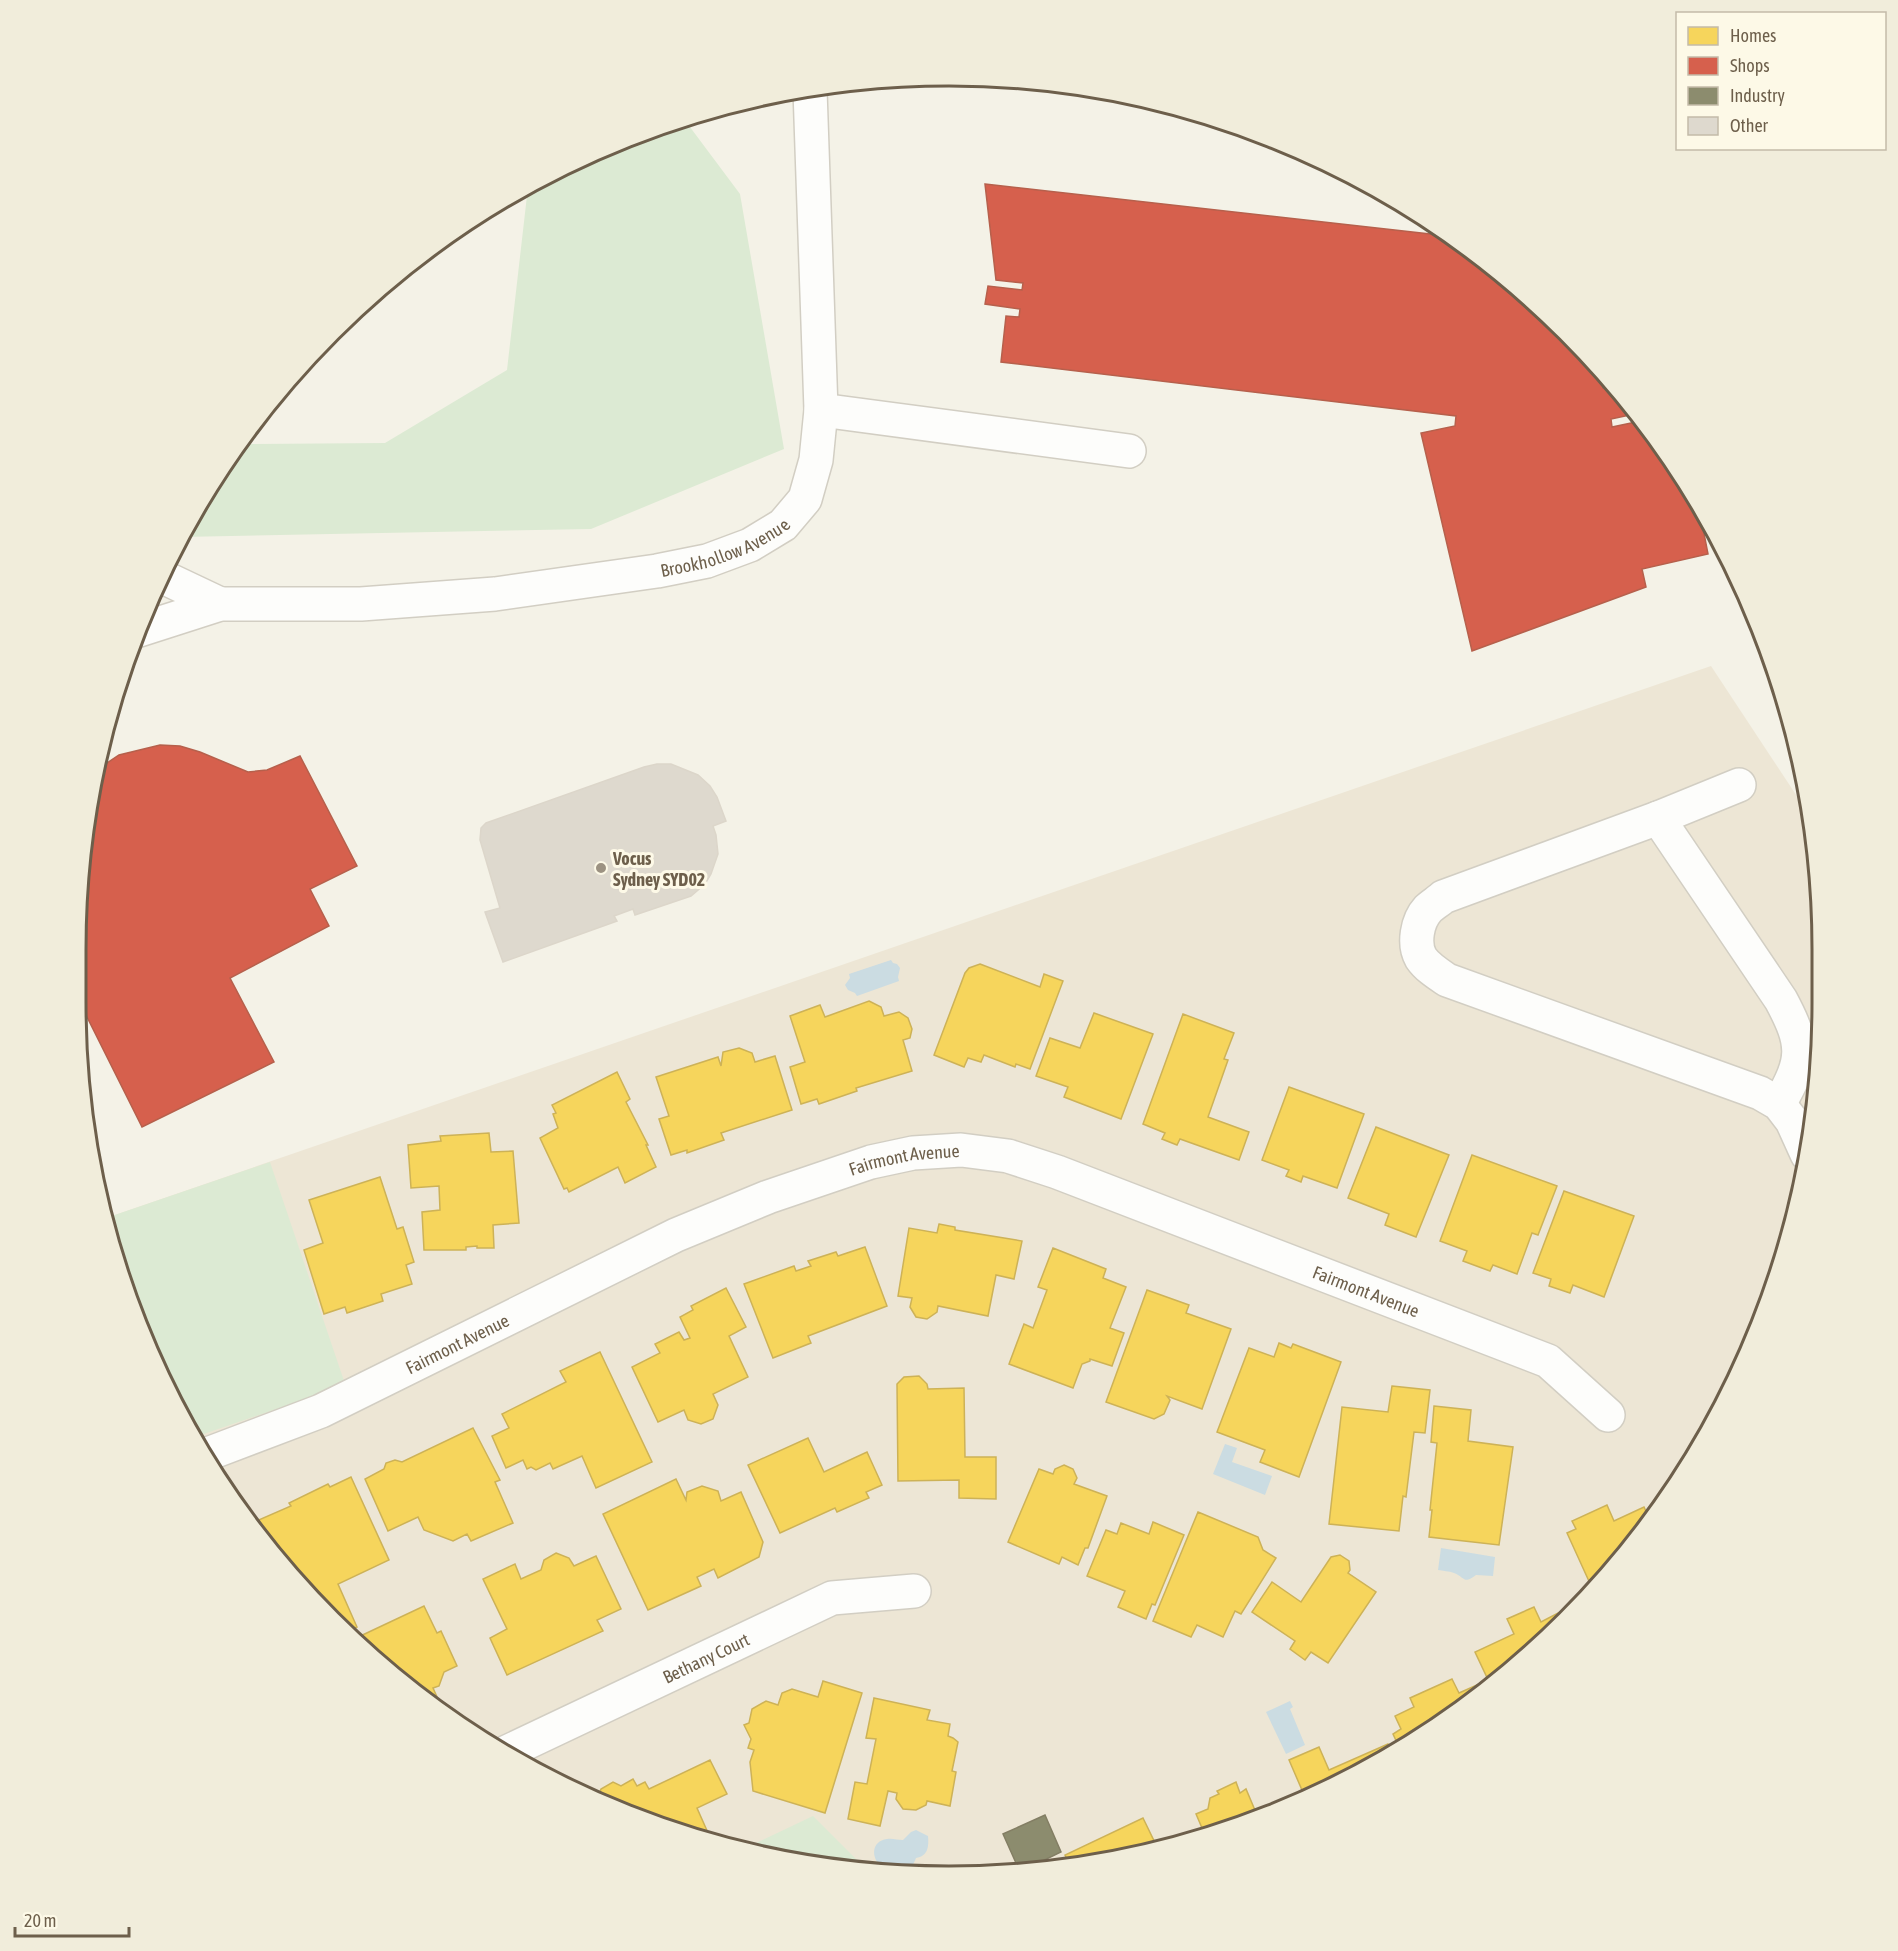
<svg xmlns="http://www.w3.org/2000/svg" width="1898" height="1951" viewBox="0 0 1898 1951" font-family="'Asap Condensed',sans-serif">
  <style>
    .residential { fill: #ede6d5 }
    .green { fill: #dcead3 }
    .water { fill: #cbdce2 }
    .homes { fill: #f6d55c; stroke: #cdb257; stroke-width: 1.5 }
    .shops { fill: #d6604d; stroke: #b6604c; stroke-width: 1.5 }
    .industry { fill: #8c8c6e; stroke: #837e64; stroke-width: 1.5 }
    .building { fill: #ded9ce; stroke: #dcd6ca; stroke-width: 1.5 }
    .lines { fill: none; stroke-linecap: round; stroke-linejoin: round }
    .minor-casing { stroke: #d2cec3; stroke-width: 36 }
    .minor { stroke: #fdfdfb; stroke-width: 33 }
    .poi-dot { fill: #9c9282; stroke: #fdf9e7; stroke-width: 2 }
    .labels { text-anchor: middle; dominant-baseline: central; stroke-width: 6; stroke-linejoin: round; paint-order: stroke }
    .street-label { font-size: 18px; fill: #6d5f4b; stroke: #fdf9e7 }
    .poi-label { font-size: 18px; font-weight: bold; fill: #6d5f4b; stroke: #fdf9e7; text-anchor: start }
    .rim { fill: none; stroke: #6d5f4b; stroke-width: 3 }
  </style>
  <rect width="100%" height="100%" fill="#f4f2e7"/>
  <polygon class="residential" points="1711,666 1808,813 1821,892 1816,1116 1777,1283 1706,1439 1606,1578 1481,1695 1336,1786 1176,1846 1006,1874 835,1868 615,1810 464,1729 331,1620 222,1488 142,1337 106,1218"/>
  <g class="green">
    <polygon points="684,119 740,194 784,449 591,529 181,537 192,512 241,444 385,443 507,370 528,187 563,165"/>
    <polygon points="270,1162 344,1381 311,1397 195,1437 142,1337 106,1218"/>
    <polygon points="813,1816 866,1869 866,1870 835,1868 750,1846"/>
  </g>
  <g class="water">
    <polygon points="891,960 893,963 897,964 900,968 898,977 899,981 857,996 855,993 848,990 845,985 850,978 849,974"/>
    <polygon points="1225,1444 1237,1448 1232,1462 1272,1476 1265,1495 1213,1474"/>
    <path d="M1441,1548L1495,1557L1493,1576L1476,1575C1463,1585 1465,1577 1454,1573C1449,1571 1443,1571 1438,1570Z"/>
    <polygon points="1290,1701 1293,1707 1290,1709 1305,1745 1286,1754 1266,1712"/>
    <path d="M916,1830L928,1836C929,1847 928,1856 916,1858C913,1867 908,1870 899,1870L893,1866H881C871,1858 871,1841 887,1839C892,1838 898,1840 903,1840L911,1832Z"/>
  </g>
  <g class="homes">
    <polygon points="980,964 1040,987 1044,974 1063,981 1030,1069 1016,1064 1015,1067 984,1055 981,1062 968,1058 964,1067 934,1055 965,973 969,968"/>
    <polygon points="869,1001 881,1007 884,1016 899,1012 908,1018 912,1029 910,1038 903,1040 912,1071 856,1088 857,1091 819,1104 817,1099 801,1104 790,1067 805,1062 790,1016 820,1005 825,1017"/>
    <polygon points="1094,1013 1153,1034 1121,1119 1064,1097 1068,1087 1036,1076 1050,1038 1080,1048"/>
    <polygon points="1183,1014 1234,1033 1224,1059 1228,1060 1208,1117 1249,1132 1239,1160 1180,1139 1177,1145 1162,1139 1165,1133 1143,1124"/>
    <polygon points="739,1048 752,1053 755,1062 775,1056 792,1110 721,1133 724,1140 687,1153 687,1150 671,1155 659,1119 669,1116 656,1077 718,1057 721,1066 723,1052"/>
    <polygon points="617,1072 630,1099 626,1102 648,1145 646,1145 656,1167 625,1183 618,1167 569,1192 567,1188 564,1189 540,1138 558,1128 553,1114 556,1113 552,1105"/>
    <polygon points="1289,1087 1364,1114 1337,1188 1303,1176 1301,1182 1286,1176 1289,1170 1262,1160"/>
    <polygon points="1376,1127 1449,1155 1416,1237 1385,1225 1389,1214 1348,1198"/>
    <polygon points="489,1133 491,1152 513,1151 519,1223 493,1225 494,1248 477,1248 477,1246 466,1247 466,1250 424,1250 422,1212 440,1210 439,1186 411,1188 408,1145 441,1141 440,1136"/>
    <polygon points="1472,1155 1557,1186 1538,1235 1532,1233 1517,1274 1493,1265 1490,1271 1463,1261 1467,1251 1440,1241"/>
    <polygon points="380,1177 397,1229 403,1227 414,1262 406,1265 412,1284 381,1294 383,1301 347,1313 345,1307 324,1314 304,1250 323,1243 309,1200"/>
    <polygon points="1564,1191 1634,1216 1604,1297 1573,1285 1570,1293 1549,1286 1551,1279 1533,1273"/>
    <polygon points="939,1224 955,1227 955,1230 1022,1241 1014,1279 996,1275 988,1316 938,1306 937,1312 927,1319 916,1317 910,1307 912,1298 898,1296 909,1228 937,1233"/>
    <polygon points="865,1247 887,1306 808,1336 811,1343 773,1358 744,1284 794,1266 796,1271 811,1266 808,1261 836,1252 838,1256"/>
    <polygon points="1053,1248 1106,1269 1103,1278 1126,1287 1110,1328 1124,1333 1112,1366 1090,1359 1090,1361 1082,1364 1073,1388 1009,1364 1024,1324 1033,1328 1047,1290 1038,1287"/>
    <polygon points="726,1288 746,1327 729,1336 748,1377 713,1394 718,1405 713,1419 701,1424 688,1420 684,1410 658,1422 632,1367 660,1353 655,1344 679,1332 684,1340 690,1338 680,1317 693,1310 691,1306"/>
    <polygon points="1147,1290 1189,1305 1186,1313 1231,1329 1202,1409 1167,1396 1170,1400 1164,1414 1154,1419 1106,1402"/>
    <polygon points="1279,1343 1291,1348 1293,1344 1341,1362 1299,1477 1260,1462 1265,1450 1217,1432 1249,1348 1274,1357"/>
    <polygon points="600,1352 652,1462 596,1488 582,1456 553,1469 550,1463 536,1470 531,1467 527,1469 523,1460 506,1468 492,1436 509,1428 502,1414 566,1382 560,1371"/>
    <polygon points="919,1376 927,1384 928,1389 964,1388 965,1457 996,1457 996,1499 959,1498 959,1480 898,1481 897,1384 904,1377"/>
    <polygon points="1392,1386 1430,1390 1425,1433 1414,1432 1406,1497 1403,1496 1399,1531 1329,1524 1342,1407 1388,1412"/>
    <polygon points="1434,1406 1471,1410 1468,1441 1513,1447 1499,1545 1429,1537 1432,1510 1430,1510 1437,1443 1431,1442"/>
    <polygon points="473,1428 500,1480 495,1482 513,1523 471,1541 467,1534 453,1541 424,1530 418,1517 388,1531 365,1479 384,1469 386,1463 395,1460 402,1462"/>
    <polygon points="808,1438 824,1472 867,1452 882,1485 866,1492 869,1498 837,1512 835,1508 780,1533 748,1465"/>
    <polygon points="1064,1465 1073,1469 1077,1478 1074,1484 1107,1496 1088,1548 1085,1548 1078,1565 1062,1557 1059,1564 1008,1542 1039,1469 1053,1474 1055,1469"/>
    <polygon points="351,1477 389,1560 338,1584 357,1627 346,1632 331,1620 257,1530 254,1522 291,1506 289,1503 328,1484 330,1487"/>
    <polygon points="676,1479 686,1500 687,1492 702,1486 718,1491 721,1501 741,1492 763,1542 759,1557 718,1578 714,1569 697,1577 701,1586 648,1610 603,1514"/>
    <polygon points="1607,1505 1614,1521 1644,1507 1649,1518 1606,1578 1593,1590 1567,1533 1576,1529 1572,1521"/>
    <polygon points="1198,1512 1258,1537 1263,1550 1276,1558 1241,1614 1235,1611 1223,1637 1197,1625 1191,1637 1153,1621"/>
    <polygon points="1153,1522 1184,1535 1155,1605 1152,1604 1146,1619 1118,1607 1125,1591 1087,1576 1106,1530 1117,1534 1121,1523 1149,1534"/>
    <polygon points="556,1553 569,1558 574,1566 596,1556 621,1609 597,1620 603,1631 507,1675 490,1638 507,1629 483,1579 515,1564 521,1579 541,1570 544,1560"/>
    <polygon points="1340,1555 1349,1561 1350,1570 1348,1573 1376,1592 1328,1663 1311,1652 1305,1660 1290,1649 1295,1641 1252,1612 1272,1582 1301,1602 1331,1557"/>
    <polygon points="424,1606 437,1633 441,1631 457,1666 444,1672 439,1686 433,1688 442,1708 440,1709 354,1639"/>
    <polygon points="1534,1607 1541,1622 1562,1611 1565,1617 1491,1686 1475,1652 1514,1634 1507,1619"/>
    <polygon points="1452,1679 1459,1693 1486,1681 1489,1688 1481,1695 1399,1747 1393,1734 1401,1729 1395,1716 1414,1707 1410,1698"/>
    <polygon points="823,1681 862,1693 825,1813 753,1791 750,1762 754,1750 748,1748 751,1739 744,1725 749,1723 752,1709 766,1701 778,1705 782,1693 792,1689 818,1697"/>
    <polygon points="874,1698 930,1710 927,1720 950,1724 948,1736 953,1738 958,1742 952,1771 956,1772 950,1806 927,1801 926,1805 916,1810 903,1809 896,1799 897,1793 888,1791 880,1826 848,1819 855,1782 867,1784 876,1739 866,1738"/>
    <polygon points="1388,1744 1392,1751 1336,1786 1305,1797 1289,1760 1319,1747 1329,1770"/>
    <polygon points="710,1760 727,1794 697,1808 709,1835 615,1810 597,1800 601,1789 613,1782 621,1786 633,1779 637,1786 645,1782 649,1789"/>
    <polygon points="1236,1782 1240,1793 1246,1789 1257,1815 1205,1835 1196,1814 1208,1809 1210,1798 1219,1794 1217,1791"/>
    <polygon points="1143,1818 1158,1849 1069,1864 1065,1855"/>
  </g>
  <g class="shops">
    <polygon points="985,184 1448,236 1526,292 1600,372 1603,388 1614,386 1639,413 1611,419 1612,427 1645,420 1699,508 1708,554 1642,569 1646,587 1472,651 1421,433 1455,426 1456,416 1001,362 1006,316 1019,317 1020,309 985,304 988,286 1022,290 1023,283 996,280"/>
    <polygon points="160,745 180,746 200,752 248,772 267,770 300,756 357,866 310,889 329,926 230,978 274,1062 142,1127 75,993 83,835 98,769 119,755"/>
  </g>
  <polygon class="industry" points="1045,1815 1061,1852 1020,1872 1003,1834"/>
  <polygon class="building" points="657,764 671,764 698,775 710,786 717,797 726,821 713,826 716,835 718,854 711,874 705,884 691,896 635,915 633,909 614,916 617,921 503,962 485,912 500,908 480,840 481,828 486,823 644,767"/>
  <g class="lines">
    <g class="minor-casing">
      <g id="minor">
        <polyline points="821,410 1129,451"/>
        <polyline points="163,577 220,604"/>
        <path id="s1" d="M139,630L220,604H361L495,594L657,571L707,561L750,545L783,525L805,499L816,460L821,410L810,90"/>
        <path d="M1739,785L1658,818L1443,897C1439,901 1432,905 1428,909C1417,921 1413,944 1421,958C1427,967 1438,974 1447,980L1760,1093L1779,1104L1792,1121L1807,1154"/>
        <path d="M1658,818L1781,1000C1805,1045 1805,1059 1779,1104"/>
        <path id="s2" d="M205,1455L321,1411L676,1235L768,1197L871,1162L913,1153L961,1150L1008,1156L1057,1172L1548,1361L1608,1415"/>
        <path id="s3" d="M507,1752L832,1598L914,1591"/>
      </g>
    </g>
    <use href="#minor" class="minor"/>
  </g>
  <circle class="poi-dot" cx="601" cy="868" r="6"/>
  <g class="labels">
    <g class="street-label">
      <text stroke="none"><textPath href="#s1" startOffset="596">Brookhollow Avenue</textPath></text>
      <text stroke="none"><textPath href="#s2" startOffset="762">Fairmont Avenue</textPath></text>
      <text stroke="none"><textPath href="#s2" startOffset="1250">Fairmont Avenue</textPath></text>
      <text stroke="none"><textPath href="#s2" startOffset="276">Fairmont Avenue</textPath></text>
      <text stroke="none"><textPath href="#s3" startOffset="220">Bethany Court</textPath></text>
    </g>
    <g class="poi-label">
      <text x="613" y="858">Vocus<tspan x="613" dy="21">Sydney SYD02</tspan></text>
    </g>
  </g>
  <path d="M0 0H1898V1951H0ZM949 86H949A863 863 0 0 1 1812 949V1003A863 863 0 0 1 949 1866H949A863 863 0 0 1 86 1003V949A863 863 0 0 1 949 86Z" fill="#f1eddb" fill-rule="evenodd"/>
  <path class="rim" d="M949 86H949A863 863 0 0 1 1812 949V1003A863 863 0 0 1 949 1866H949A863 863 0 0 1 86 1003V949A863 863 0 0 1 949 86Z"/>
  <rect x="1676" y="12" width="210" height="138" fill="#fdf9e7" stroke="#c3bba9" stroke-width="1.5"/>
  <rect x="1688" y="27" width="30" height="18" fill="#f6d55c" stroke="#c3bba9" stroke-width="1.5"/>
  <text x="1730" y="42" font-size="18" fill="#6d5f4b">Homes</text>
  <rect x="1688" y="57" width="30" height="18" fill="#d6604d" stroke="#c3bba9" stroke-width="1.5"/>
  <text x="1730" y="72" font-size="18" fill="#6d5f4b">Shops</text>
  <rect x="1688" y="87" width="30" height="18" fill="#8c8c6e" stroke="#c3bba9" stroke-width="1.5"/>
  <text x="1730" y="102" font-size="18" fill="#6d5f4b">Industry</text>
  <rect x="1688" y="117" width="30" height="18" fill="#ded9ce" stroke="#c3bba9" stroke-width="1.5"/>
  <text x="1730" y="132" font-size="18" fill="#6d5f4b">Other</text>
  <path d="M15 1927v9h114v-9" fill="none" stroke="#6d5f4b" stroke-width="3"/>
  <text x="24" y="1927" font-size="18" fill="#6d5f4b" stroke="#fdf9e7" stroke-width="4.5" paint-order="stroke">20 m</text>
</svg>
